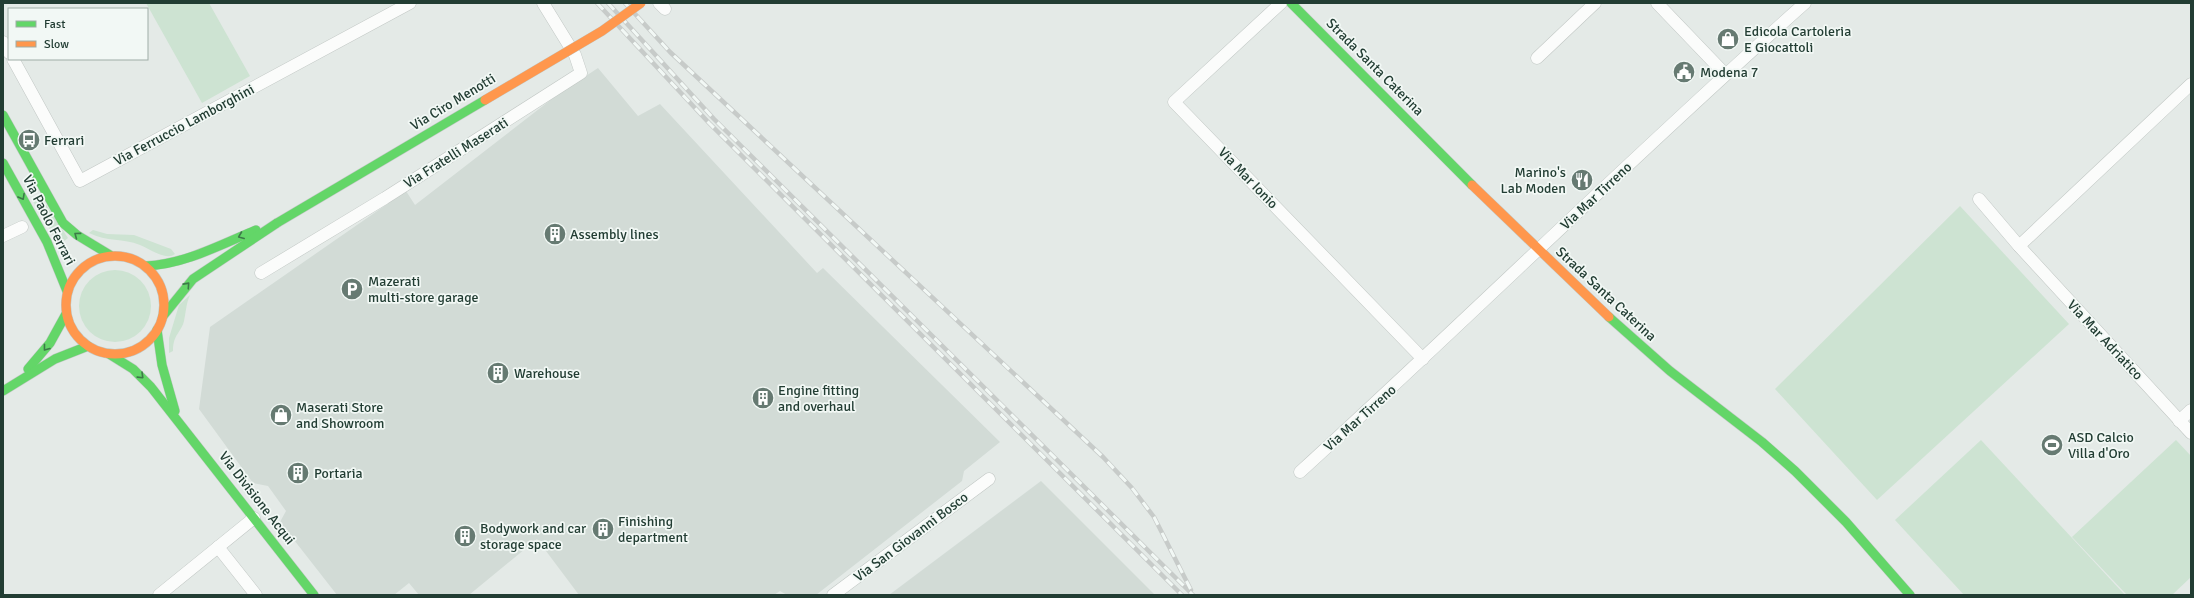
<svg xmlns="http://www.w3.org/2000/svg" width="2194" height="598" viewBox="0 0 2194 598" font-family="Signika,sans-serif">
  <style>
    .built { fill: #d2dbd6 }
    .green { fill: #cde3d2 }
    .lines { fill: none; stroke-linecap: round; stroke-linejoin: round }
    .street-casing { stroke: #c1c7c4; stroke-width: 13 }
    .fast-casing { stroke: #c0c7c4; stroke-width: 10 }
    .slow-casing { stroke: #c0c7c4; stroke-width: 10 }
    .street { stroke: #fbfcfb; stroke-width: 12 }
    .fast { stroke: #63d668; stroke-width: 9 }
    .slow { stroke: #ff974d; stroke-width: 9 }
    .rail-casing { stroke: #c7cbc9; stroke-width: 4.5 }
    .rail { stroke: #f2f8f5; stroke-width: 3; stroke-dasharray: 9; stroke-linecap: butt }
    .fast-bridge-casing { stroke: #c0c7c4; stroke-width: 10; stroke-linecap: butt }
    .slow-bridge-casing { stroke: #c0c7c4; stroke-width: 10; stroke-linecap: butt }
    .fast-bridge { stroke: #63d668; stroke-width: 9 }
    .slow-bridge { stroke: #ff974d; stroke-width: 9 }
    .oneway { stroke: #3c7a48 }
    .labels { text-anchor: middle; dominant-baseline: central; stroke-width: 3.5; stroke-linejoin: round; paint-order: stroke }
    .poi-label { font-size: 14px; fill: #223d33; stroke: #f2f8f5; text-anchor: start }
    .street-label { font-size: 14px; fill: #223d33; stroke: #f2f8f5 }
  </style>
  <rect width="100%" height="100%" fill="#e4eae7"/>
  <g class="built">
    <polygon points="598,68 638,116 660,104 817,273 823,268 1000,442 964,471 962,481 816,595 787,595 780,591 774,595 579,595 537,539 469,595 419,595 409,583 394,595 337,595 280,522 286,511 268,486 253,483 199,409 210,327 406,191 415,205 557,95"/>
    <polygon points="1041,481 1155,595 889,595"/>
  </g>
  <g class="green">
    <polygon points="146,3 209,3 250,76 202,103"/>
    <polygon points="41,197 68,238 59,245 33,201"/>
    <polygon points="1960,206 2069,324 1877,500 1775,389"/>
    <path d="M93,230L107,234L134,235L171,249L175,254C166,261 150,249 140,245C123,238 107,242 89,233Z"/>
    <circle cx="115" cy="306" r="36"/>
    <path d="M190,295C186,304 186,312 184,321C181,333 173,334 173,351L169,353V338L179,305Z"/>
    <polygon points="1981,440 2125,595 1964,595 1895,520"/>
    <polygon points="2176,440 2191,456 2191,577 2172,595 2127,595 2072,537"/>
  </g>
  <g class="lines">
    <g class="street-casing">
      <g id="street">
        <polyline points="659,3 665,9"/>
        <polyline points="1281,3 1174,102 1423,359"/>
        <polyline points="1657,3 1725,74"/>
        <polyline points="3,42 9,53"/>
        <polyline points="1537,58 1595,3"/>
        <polyline points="13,59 80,181 410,3"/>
        <polyline points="1979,199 2019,246 2191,433"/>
        <polyline points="3,236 22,227"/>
        <polyline points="2019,246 2191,84"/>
        <polyline points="261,273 385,198 581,73 575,55 543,3"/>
        <polyline points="2179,421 2191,410"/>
        <path d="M1300,472C1470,317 1633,156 1805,3"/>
        <polyline points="218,547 256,595"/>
        <polyline points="159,595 254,518"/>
        <polyline points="833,595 989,479"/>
      </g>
    </g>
    <g class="fast-casing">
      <g id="fast">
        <polyline points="1291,3 1472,185"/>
        <polyline points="3,115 63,223 77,235 110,255"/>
        <polyline points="3,163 47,242 67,291"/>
        <path d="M146,266C185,264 220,245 256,230"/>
        <polyline points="163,316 193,279 277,223"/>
        <polyline points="1609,317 1670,371 1762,442 1795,471 1846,522 1910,595"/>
        <polyline points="157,330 162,365 175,411"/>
        <polyline points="109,354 133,369 151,387 314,595"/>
        <polyline points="28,369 50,343 66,314"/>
        <polyline points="3,391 55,359 88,346"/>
      </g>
    </g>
    <g class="slow-casing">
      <g id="slow">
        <polyline points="1472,185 1609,317"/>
        <circle cx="115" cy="305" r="49"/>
      </g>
    </g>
    <use href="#street" class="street"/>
    <use href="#fast" class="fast"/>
    <use href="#slow" class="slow"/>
    <g class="rail-casing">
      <g id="rail">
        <polyline points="597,3 709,123 1182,595"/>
        <polyline points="608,3 714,119 1193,595"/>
        <polyline points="625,3 670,52 1103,457 1132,488 1154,517 1191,590"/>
      </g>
    </g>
    <use href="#rail" class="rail"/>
    <g class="fast-bridge-casing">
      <polyline id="fast-bridge" points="277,223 485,100"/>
    </g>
    <g class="slow-bridge-casing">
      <polyline id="slow-bridge" points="485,100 602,31 641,3"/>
    </g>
    <use href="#fast-bridge" class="fast-bridge"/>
    <use href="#slow-bridge" class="slow-bridge"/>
  </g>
  <defs><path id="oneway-chevron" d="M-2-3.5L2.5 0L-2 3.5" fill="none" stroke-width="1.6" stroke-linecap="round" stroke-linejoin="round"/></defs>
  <g class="oneway">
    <use href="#oneway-chevron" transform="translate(22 197) rotate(61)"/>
    <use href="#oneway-chevron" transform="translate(77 235) rotate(-143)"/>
    <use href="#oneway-chevron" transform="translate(241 236) rotate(158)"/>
    <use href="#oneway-chevron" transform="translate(187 285) rotate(-48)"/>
    <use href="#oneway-chevron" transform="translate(46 348) rotate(128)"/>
    <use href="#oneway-chevron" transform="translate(141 376) rotate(44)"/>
  </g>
  <defs>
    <g id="shop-disc" transform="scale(1.15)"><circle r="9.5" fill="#667a72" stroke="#f2f8f5"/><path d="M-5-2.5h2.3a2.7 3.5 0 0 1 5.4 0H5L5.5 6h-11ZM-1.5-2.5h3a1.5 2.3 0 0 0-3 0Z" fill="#fff"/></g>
    <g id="civic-disc" transform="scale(1.15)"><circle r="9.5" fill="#667a72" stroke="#f2f8f5"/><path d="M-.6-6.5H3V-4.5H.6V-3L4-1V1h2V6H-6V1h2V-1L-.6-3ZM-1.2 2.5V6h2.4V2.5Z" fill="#fff"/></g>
    <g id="bus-disc" transform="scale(1.15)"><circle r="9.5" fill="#667a72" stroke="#f2f8f5"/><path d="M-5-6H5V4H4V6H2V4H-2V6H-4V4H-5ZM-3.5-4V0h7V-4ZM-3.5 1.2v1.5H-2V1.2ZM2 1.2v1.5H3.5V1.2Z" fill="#fff"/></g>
    <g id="restaurant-disc" transform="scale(1.15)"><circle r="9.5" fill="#667a72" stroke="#f2f8f5"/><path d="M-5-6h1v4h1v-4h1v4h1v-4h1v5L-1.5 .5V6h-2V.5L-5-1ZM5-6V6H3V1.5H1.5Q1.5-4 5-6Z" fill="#fff"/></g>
    <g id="building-disc" transform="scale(1.15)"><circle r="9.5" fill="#667a72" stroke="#f2f8f5"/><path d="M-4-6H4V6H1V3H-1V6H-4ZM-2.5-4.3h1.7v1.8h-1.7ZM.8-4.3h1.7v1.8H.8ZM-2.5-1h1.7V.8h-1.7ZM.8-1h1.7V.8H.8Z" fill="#fff"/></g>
    <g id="parking-disc" transform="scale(1.15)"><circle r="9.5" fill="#667a72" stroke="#f2f8f5"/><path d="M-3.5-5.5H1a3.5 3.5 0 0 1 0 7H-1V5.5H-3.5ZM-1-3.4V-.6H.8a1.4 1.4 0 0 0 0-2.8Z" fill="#fff"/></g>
    <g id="stadium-disc" transform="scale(1.15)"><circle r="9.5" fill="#667a72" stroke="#f2f8f5"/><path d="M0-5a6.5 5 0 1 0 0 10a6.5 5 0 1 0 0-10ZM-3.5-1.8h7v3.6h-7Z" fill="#fff"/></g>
  </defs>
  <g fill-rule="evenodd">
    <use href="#shop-disc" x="1728" y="39"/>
    <use href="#civic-disc" x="1684" y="72"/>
    <use href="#bus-disc" x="29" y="140"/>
    <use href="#restaurant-disc" x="1582" y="180"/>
    <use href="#building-disc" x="555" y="234"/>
    <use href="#parking-disc" x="352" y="289"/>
    <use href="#building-disc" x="498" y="373"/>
    <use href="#building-disc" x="763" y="398"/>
    <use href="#shop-disc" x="281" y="415"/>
    <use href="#stadium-disc" x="2052" y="445"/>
    <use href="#building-disc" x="298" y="473"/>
    <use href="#building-disc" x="603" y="529"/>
    <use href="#building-disc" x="465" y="536"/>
  </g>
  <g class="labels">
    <g class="poi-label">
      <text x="1744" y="31">Edicola Cartoleria<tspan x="1744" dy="16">E Giocattoli</tspan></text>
      <text x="1700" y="72">Modena 7</text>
      <text x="44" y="140">Ferrari</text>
      <text x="1566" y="172" text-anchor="end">Marino's<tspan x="1566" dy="16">Lab Moden</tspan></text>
      <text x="570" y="234">Assembly lines</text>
      <text x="368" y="281">Mazerati<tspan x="368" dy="16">multi-store garage</tspan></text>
      <text x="514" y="373">Warehouse</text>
      <text x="778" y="390">Engine fitting<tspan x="778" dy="16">and overhaul</tspan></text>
      <text x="296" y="407">Maserati Store<tspan x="296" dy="16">and Showroom</tspan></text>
      <text x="2068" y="437">ASD Calcio<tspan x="2068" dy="16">Villa d'Oro</tspan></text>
      <text x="314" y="473">Portaria</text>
      <text x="618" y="521">Finishing<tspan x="618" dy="16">department</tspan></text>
      <text x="480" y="528">Bodywork and car<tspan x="480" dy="16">storage space</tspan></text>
    </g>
    <g class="street-label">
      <text transform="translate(1375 67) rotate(45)">Strada Santa Caterina</text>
      <text transform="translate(453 102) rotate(-31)">Via Ciro Menotti</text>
      <text transform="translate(184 125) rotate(-28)">Via Ferruccio Lamborghini</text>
      <text transform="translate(456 153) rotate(-32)">Via Fratelli Maserati</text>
      <text transform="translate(1248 178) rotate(46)">Via Mar Ionio</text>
      <text transform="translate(1596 196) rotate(-43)">Via Mar Tirreno</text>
      <text transform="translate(49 220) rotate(63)">Via Paolo Ferrari</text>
      <text transform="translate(1606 294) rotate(43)">Strada Santa Caterina</text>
      <text transform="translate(2105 340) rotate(47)">Via Mar Adriatico</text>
      <text transform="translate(1360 418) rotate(-42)">Via Mar Tirreno</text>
      <text transform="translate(257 498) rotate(52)">Via Divisione Acqui</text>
      <text transform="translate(911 537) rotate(-37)">Via San Giovanni Bosco</text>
    </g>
  </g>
  <rect width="2194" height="598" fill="none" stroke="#223d33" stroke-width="8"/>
  <rect x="8" y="8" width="140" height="52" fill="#f2f8f5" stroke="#9fada7"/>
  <rect x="16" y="21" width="20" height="6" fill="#63d668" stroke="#9fada7"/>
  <text x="44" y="28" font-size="12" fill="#223d33">Fast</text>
  <rect x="16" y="41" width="20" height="6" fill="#ff974d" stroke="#9fada7"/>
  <text x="44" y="48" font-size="12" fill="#223d33">Slow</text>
</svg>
